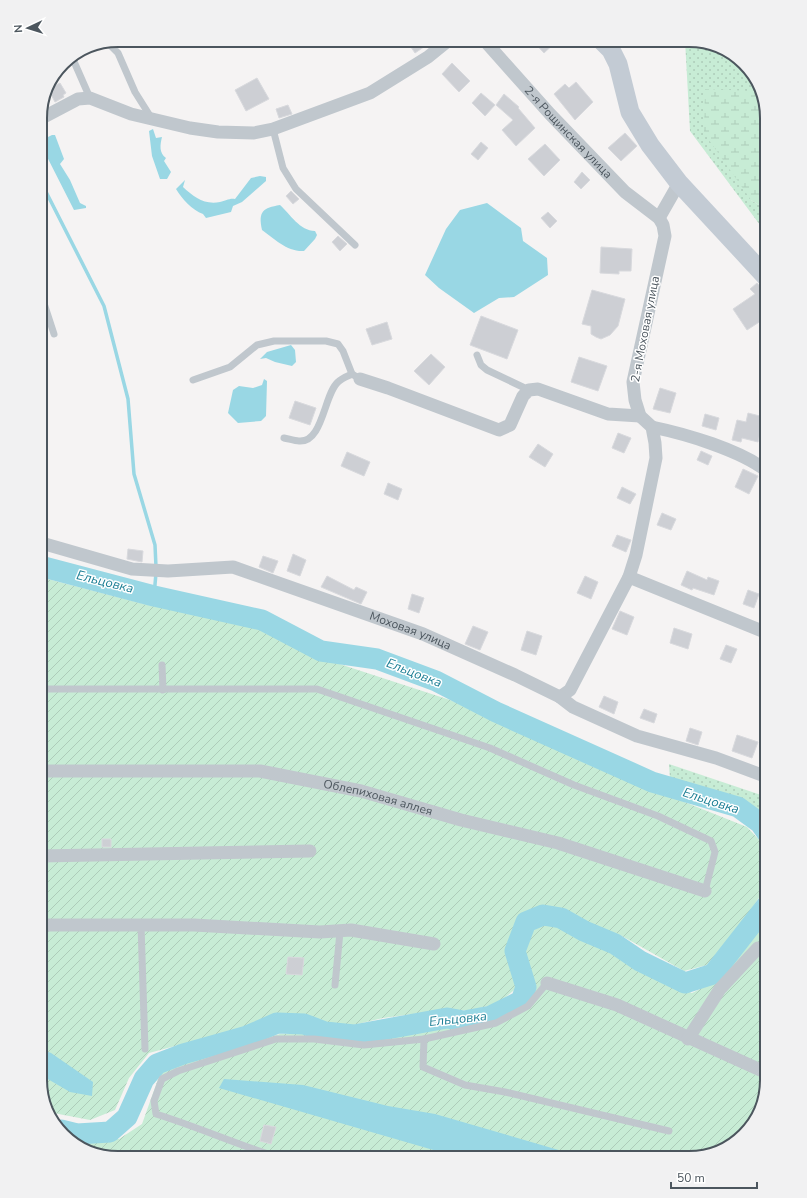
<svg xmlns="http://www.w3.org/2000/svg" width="807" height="1198" viewBox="0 0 807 1198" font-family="'Nunito Sans',sans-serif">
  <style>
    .grass { fill: url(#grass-dots) }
    .wetland { fill: url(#wetland-marsh) }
    .garden { fill: url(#garden-furrows) }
    .water { fill: #99d7e4 }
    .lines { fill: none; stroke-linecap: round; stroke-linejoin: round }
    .stream { stroke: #99d7e4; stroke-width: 3.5 }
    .river { stroke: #99d7e4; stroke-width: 21 }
    .building { fill: #cdcfd4; stroke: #d8d9dd }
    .lane { stroke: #c0c7cd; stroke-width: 7 }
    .street { stroke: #c0c7cd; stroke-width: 13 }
    .secondary { stroke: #c3cbd4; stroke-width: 19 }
    .labels { text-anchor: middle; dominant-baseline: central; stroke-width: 3; stroke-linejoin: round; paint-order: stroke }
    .street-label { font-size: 12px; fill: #4c565e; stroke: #fff }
    .water-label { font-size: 13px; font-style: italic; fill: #1b7e94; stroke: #fff }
    .rim { fill: none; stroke: #4c565e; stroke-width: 2 }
  </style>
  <defs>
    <pattern id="grass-dots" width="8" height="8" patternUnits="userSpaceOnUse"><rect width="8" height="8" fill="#c7ecd5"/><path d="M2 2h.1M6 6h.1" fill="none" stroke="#adccb9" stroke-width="1.8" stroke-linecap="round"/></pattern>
    <pattern id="wetland-marsh" width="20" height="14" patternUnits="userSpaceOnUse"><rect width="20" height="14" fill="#c7ecd5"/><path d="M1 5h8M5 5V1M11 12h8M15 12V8" fill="none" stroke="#adccb9"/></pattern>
    <pattern id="garden-furrows" width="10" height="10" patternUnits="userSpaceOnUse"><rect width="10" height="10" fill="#c7ecd5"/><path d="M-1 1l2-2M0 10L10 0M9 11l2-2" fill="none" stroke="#adccb9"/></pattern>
  </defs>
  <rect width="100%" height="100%" fill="#f5f3f3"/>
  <g class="grass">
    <polygon points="685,40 694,40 732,53 757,79 761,95 752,91 751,200 767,210 767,228 760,225 690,131"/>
    <polygon points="669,764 767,797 767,843 736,809 670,779"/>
  </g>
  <polygon class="wetland" points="705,89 753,91 761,95 767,118 767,210 751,200 704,133"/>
  <g class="garden">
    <polygon points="40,577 148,605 253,625 312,655 450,700 627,779 747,827 764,845 767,850 767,885 745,919 707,965 684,971 622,936 544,905 517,919 506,953 518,987 497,1004 471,1010 443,1010 383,1018 349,1026 277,1015 246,1027 149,1053 129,1078 115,1110 90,1120 48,1112 40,1080"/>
    <polygon points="544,920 559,924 655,978 692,993 718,980 767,922 767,1080 756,1119 728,1148 689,1158 113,1158 79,1147 70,1138 119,1139 142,1124 162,1068 280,1034 309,1034 352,1039 489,1021 516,1010 530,1001 534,987 523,951 532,926"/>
  </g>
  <g class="water">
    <polygon points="40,129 44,139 52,135 55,135 64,159 60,164 70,180 80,203 86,206 86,208 74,210 40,143"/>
    <path d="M153,129L156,138L162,137C160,145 159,153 166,158L164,161L171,172L167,179H160L152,156L149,131Z"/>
    <path d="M260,176L266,177V181L242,202L233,206L231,212L206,218L203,214C192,210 182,199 176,189L185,180L183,187C194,197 204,205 220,202C226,201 229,198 235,199L251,178Z"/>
    <polygon points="487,203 521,228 523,241 547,258 548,275 514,297 499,298 474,313 439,288 425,275 446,229 460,210"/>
    <path d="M280,205C290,214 300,231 315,231L317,235L315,239L304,251C287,252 275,239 262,230C258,211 263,208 280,205Z"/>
    <polygon points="291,345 295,350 296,362 292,366 275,362 266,358 260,359 267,352"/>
    <polygon points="264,379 267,381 266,416 261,421 238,423 228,413 233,390 239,386 253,388 262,385"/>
    <polygon points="40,1049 51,1053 93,1082 92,1096 70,1092 46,1078 44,1061 40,1060"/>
    <polygon points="224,1079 303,1085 388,1106 435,1114 586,1158 461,1158 219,1088"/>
  </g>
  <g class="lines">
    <g class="stream">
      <polyline points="40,180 104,306 128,399 134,474 155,545 156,567"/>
      <polyline points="154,596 156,573"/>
    </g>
    <g class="river">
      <polyline points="40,566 154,596 262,620 321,651 377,659 436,681 496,712 652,782 738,807 760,823 767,833"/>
      <polyline points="61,1130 77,1134 110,1132 127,1117 144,1079 157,1064 183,1054 247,1036 277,1023 304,1024 325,1032 354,1035 447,1018 464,1021 491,1016 521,1001 526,987 515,951 526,922 543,915 561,918 584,931 615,944 640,961 685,983 713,974 767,905"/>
    </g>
  </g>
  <g class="building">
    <polygon points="406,40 434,40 415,53"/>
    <polygon points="532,40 558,40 544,53"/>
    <polygon points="452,63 470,81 459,92 442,74"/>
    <polygon points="257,78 269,99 246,111 235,90"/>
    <polygon points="576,82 593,102 575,120 554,94 565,84 569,88"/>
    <polygon points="60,83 66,93 63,95 64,97 55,102 48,89"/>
    <polygon points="481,93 495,105 485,116 472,103"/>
    <polygon points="504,94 519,107 518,108 535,128 516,146 502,130 513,120 496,105"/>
    <polygon points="288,105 292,114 279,118 276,109"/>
    <polygon points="625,133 637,146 621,161 608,148"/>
    <polygon points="481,142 488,148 478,160 471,154"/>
    <polygon points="545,144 560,160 544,176 528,159"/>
    <polygon points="582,172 590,180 581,189 574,182"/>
    <polygon points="291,191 299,199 293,204 286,196"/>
    <polygon points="548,212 557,221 550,228 541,218"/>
    <polygon points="338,236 347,244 340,251 332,242"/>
    <polygon points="601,247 632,249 631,271 619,271 619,274 600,273"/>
    <polygon points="757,283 767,294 767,317 747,330 733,309 755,294 750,289"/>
    <polygon points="592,290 625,299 618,326 610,335 601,339 596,337 591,334 591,326 582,324"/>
    <polygon points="481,316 518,330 507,359 470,345"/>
    <polygon points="387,322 392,339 372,345 366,329"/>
    <polygon points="431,354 445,367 429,385 414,371"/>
    <polygon points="579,357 607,366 598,391 571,382"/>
    <polygon points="660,388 676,393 670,413 653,409"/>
    <polygon points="295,401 316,408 310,425 289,418"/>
    <polygon points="748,413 764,417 758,442 742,438 741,442 732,440 737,420 746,422"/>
    <polygon points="705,414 719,418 716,430 702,426"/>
    <polygon points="618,433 631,438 624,453 612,448"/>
    <polygon points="538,444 553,454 545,467 529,457"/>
    <polygon points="701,451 712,456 708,465 697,460"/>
    <polygon points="347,452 370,462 364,476 341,466"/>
    <polygon points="743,469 758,476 749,494 735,487"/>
    <polygon points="388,483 402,489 398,500 384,494"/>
    <polygon points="622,487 636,494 630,504 617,498"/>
    <polygon points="662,513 676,519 671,530 657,525"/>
    <polygon points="617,535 631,540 626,552 612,546"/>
    <polygon points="128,549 143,551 142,562 127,559"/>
    <polygon points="293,554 306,560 300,576 287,571"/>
    <polygon points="263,556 278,561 273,573 259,567"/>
    <polygon points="687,571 707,580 708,577 719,581 714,595 693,588 692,590 681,585"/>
    <polygon points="327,576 354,590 356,587 367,592 361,604 321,587"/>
    <polygon points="585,576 598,582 591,599 577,593"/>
    <polygon points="748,590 759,594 754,608 743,604"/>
    <polygon points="412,594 424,598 419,613 408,609"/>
    <polygon points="620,611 634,617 627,635 612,629"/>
    <polygon points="473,626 488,632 480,650 465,644"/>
    <polygon points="674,628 692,634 688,649 670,643"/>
    <polygon points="527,631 542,636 536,655 521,650"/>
    <polygon points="726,645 737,649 731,663 720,659"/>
    <polygon points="604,696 618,702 614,714 599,707"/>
    <polygon points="644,709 657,714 654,723 640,718"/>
    <polygon points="690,728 702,732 698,745 686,741"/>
    <polygon points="737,735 758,742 752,758 732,751"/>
    <rect x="102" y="839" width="9" height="8"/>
    <polygon points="288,957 304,958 302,975 286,974"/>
    <polygon points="264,1125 276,1127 271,1144 260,1141"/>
  </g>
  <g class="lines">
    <g class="lane">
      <polyline points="108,43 118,53 135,92 152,119"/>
      <polyline points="72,57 90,98"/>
      <polyline points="273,129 283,168 296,189 355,245"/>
      <polyline points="40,291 54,334"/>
      <polyline points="477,355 481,365 487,370 529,390"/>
      <polyline points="193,380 230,367 257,345 274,341 326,341 338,344 343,351 352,374 360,379"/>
      <path d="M284,438C289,439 295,441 299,441C323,443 324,394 338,382C342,378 348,376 352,374"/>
      <polyline points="162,665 163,690"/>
      <polyline points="40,689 317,689 490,748 574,785 658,816 711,841 715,852 705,891"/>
      <polyline points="141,925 145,1049"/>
      <polyline points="335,985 340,932"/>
      <polyline points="424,1039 423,1067 465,1085 505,1092 669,1131"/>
      <path d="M280,1158C238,1145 198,1127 156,1114L154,1101L162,1079L178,1071L276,1039H314L364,1045L424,1039L496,1023L528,1006L547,983"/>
    </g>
    <g class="street">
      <path id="s1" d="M484,40L550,114L625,192L659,218L663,225L665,236L633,382L635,400L640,416L652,427L655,443L656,458L636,555L629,577L570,690L560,697"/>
      <polyline points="40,119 78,99 90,98 131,114 190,128 218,132 254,133 273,129 370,93 428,57 449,40"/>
      <polyline points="659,218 679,183"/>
      <polyline points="360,379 388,388 499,430 510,425 523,396 529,390 538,389 608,414 640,416"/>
      <path d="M652,427C686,434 740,450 767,471"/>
      <path id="s2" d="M40,541L45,544L132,569L168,571L233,567L423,634L515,675L560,697L573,707L637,736L716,758L767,777"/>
      <polyline points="629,577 767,633"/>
      <path id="s3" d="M40,771H260L361,791L461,820L558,843L705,891"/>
      <polyline points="40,856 310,851"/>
      <polyline points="40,925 194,925 320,932 351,930 434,944"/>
      <polyline points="547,983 617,1005 767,1073"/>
      <polyline points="688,1039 720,989 758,948 767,952"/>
    </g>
    <polyline class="secondary" points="601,40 611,50 618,64 630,112 650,145 679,183 767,278"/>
  </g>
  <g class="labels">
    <g class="street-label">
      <text stroke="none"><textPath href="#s1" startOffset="125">2-я Рощинская улица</textPath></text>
      <text transform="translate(645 329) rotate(-79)">2-я Моховая улица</text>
      <text stroke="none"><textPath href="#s2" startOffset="386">Моховая улица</textPath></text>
      <text stroke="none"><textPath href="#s3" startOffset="341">Облепиховая аллея</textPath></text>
    </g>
    <g class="water-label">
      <text transform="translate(105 582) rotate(14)">Ельцовка</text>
      <text transform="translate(414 673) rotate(21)">Ельцовка</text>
      <text transform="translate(711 801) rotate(18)">Ельцовка</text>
      <text transform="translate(458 1019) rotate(-6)">Ельцовка</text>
    </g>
  </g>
  <path d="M0 0H807V1198H0ZM118 47H689A71 71 0 0 1 760 118V1080A71 71 0 0 1 689 1151H118A71 71 0 0 1 47 1080V118A71 71 0 0 1 118 47Z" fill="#f1f1f2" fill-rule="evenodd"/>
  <path class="rim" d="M118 47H689A71 71 0 0 1 760 118V1080A71 71 0 0 1 689 1151H118A71 71 0 0 1 47 1080V118A71 71 0 0 1 118 47Z"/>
  <g transform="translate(28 28) rotate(266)" stroke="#ffffff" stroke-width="3" paint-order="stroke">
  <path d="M0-3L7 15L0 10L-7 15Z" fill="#4c565e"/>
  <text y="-6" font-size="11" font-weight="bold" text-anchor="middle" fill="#4c565e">N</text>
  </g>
  <path d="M671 1182v6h86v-6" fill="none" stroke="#4c565e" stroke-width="2"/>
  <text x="677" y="1182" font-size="12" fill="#4c565e" stroke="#ffffff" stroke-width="3" paint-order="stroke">50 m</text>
</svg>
